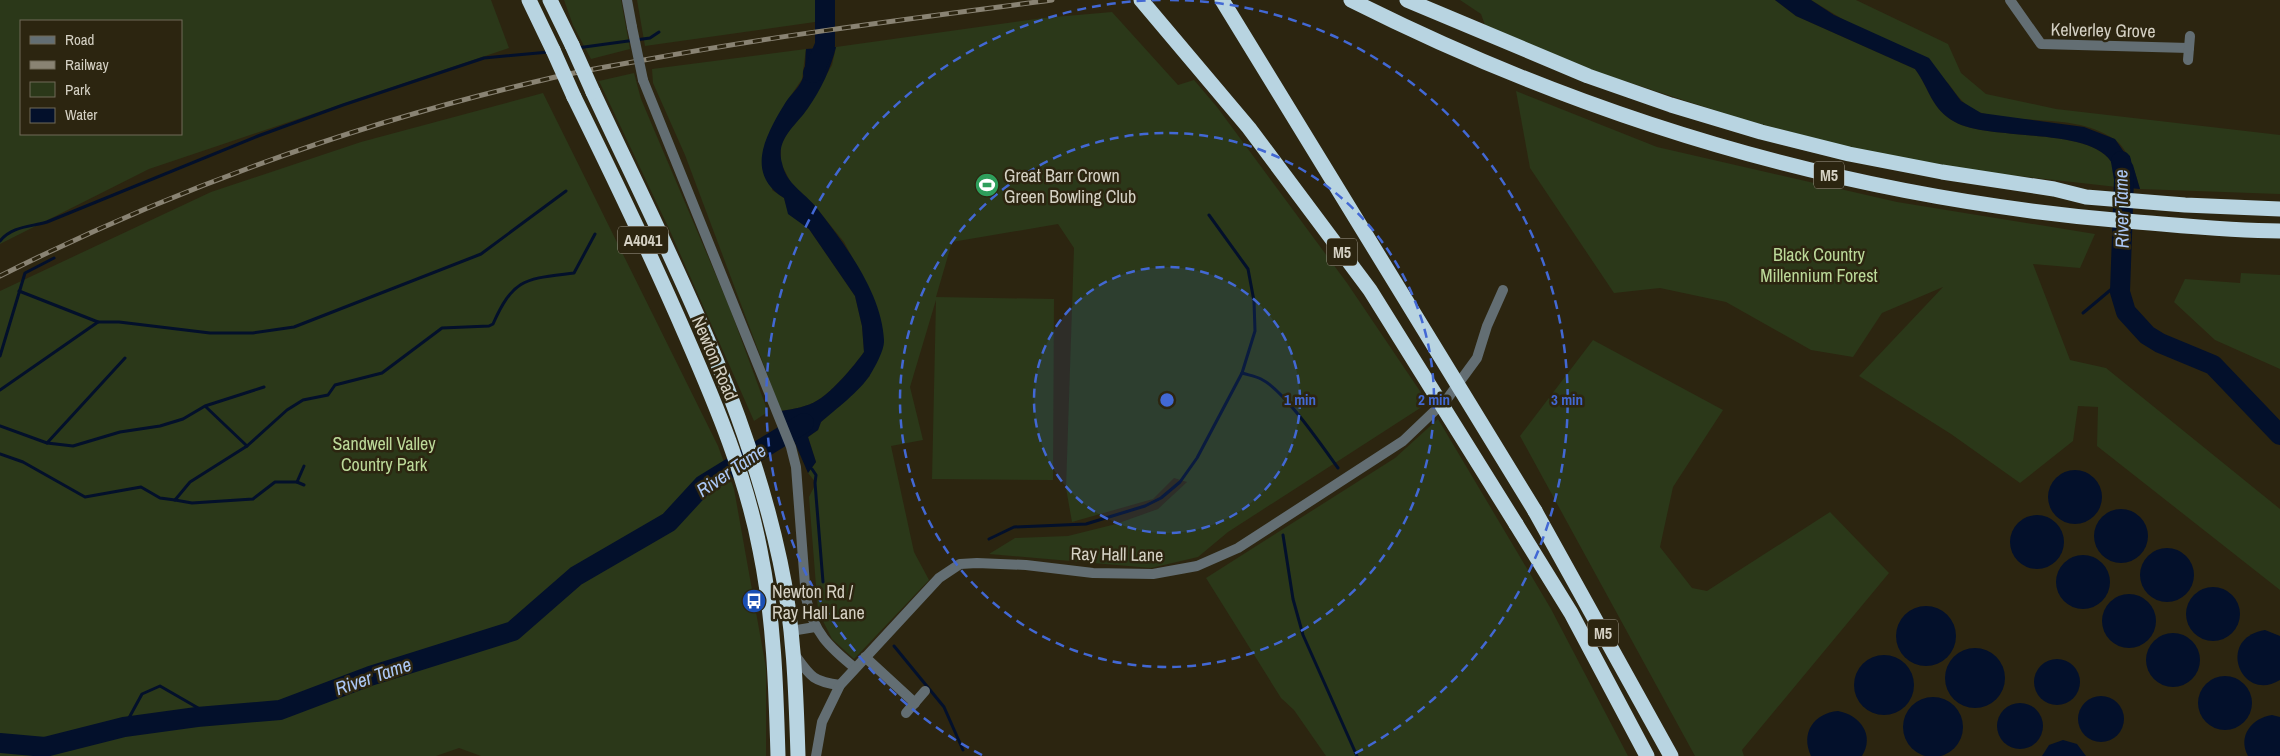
<svg xmlns="http://www.w3.org/2000/svg" width="2280" height="756" viewBox="0 0 2280 756" font-family="'Archivo Narrow',sans-serif">
  <style>
    .green { fill: #2b3819; fill-rule: evenodd }
    .water { fill: #03102b }
    .lines { fill: none; stroke-linecap: round; stroke-linejoin: round }
    .stream { stroke: #03102b; stroke-width: 3 }
    .river { stroke: #03102b; stroke-width: 20 }
    .street { stroke: #636e73; stroke-width: 10 }
    .highway { stroke: #b8d4e1; stroke-width: 15 }
    .rail-casing { stroke: #898373; stroke-width: 5 }
    .rail { stroke: #2c2510; stroke-width: 3; stroke-dasharray: 9; stroke-linecap: butt }
    .street-bridge { stroke: #636e73; stroke-width: 10 }
    .highway-bridge { stroke: #b8d4e1; stroke-width: 15 }
    .ring { fill: none; stroke: #4268d4; stroke-width: 2.5; stroke-dasharray: 9 6 }
    .labels { text-anchor: middle; dominant-baseline: central; stroke-width: 5; stroke-linejoin: round; paint-order: stroke }
    .shield { fill: #2c2510; stroke: #a29d8e; stroke-width: 1 }
    .shield-label { font-size: 16px; font-weight: bold; fill: #d5d1c4 }
    .street-label { font-size: 18px; fill: #d5d1c4; stroke: #2c2510 }
    .poi-label { font-size: 18px; fill: #d5d1c4; stroke: #2c2510; text-anchor: start }
    .park-label { font-size: 18px; fill: #bcd999; stroke: #2c2510 }
    .water-label { font-size: 19px; font-style: italic; fill: #acc8f6; stroke: #2c2510 }
    .centre { fill: #4268d4; stroke: #2c2510; stroke-width: 2.5 }
    .ring-label { font-size: 15px; text-anchor: middle; font-weight: bold; fill: #4268d4; stroke: #2c2510; stroke-width: 5; stroke-linejoin: round; paint-order: stroke }
  </style>
  <rect width="100%" height="100%" fill="#2c2510"/>
  <g class="green">
    <path d="M0,0H491L509,48L149,169L0,244ZM21,21H181V134H21Z"/>
    <polygon points="564,0 621,0 630,49 591,59 573,25"/>
    <polygon points="637,0 815,0 815,22 645,46"/>
    <path d="M1460,0H1775L1796,16L1915,69C1930,89 1931,109 1955,122C1992,142 2095,126 2113,165C2116,170 2116,181 2117,187L1983,172L1862,151L1742,119L1600,73L1485,25L1481,14Z"/>
    <path d="M1811,0H1856L1948,44L1961,73L1986,94L2056,109L2280,135V194L2140,189C2136,174 2128,148 2114,139C2076,113 2024,125 1982,113C1966,109 1957,95 1948,83Z"/>
    <polygon points="1112,12 1178,85 1194,80 1217,107 1347,283 1428,403 1228,532 1198,557 1151,568 989,554 1015,538 1068,536 1116,524 1158,509 1187,482 1174,478 1153,499 1072,522 1066,488 1074,248 1058,224 952,242 936,297 1054,299 1053,480 932,479 936,300 910,387 923,440 891,446 914,552 929,580 854,659 832,639 818,611 809,497 816,483 808,473 816,462 808,437 818,430 821,422 870,376 866,283 844,242 813,204 791,183 781,163 781,145 789,130 808,108 832,65 836,47 1043,18"/>
    <path d="M806,49L802,79L785,104L772,190L784,198L789,214L809,229L855,296L862,326L864,352C854,366 833,391 818,400C807,407 793,409 781,411L685,155L653,83L652,69Z"/>
    <polygon points="634,73 641,99 729,306 768,412 754,421 670,231 599,81"/>
    <polygon points="1516,91 1657,147 1897,202 2095,234 2080,268 2033,264 2070,360 2106,368 2280,509 2280,590 2097,446 2098,407 2078,406 2073,441 2020,483 1951,434 1859,376 1943,287 1882,313 1853,357 1811,350 1726,302 1660,288 1614,293 1530,168"/>
    <polygon points="543,93 718,446 734,489 766,668 766,756 481,756 459,748 436,756 0,756 0,291 211,192 361,142"/>
    <polygon points="2241,273 2280,275 2280,369 2215,340 2174,302 2185,279 2240,283"/>
    <polygon points="1593,340 1723,410 1673,487 1660,547 1692,588 1707,591 1830,512 1889,573 1742,750 1744,756 1695,756 1520,436"/>
    <polygon points="1438,419 1551,609 1628,756 1326,756 1294,710 1281,698 1206,578 1395,458"/>
  </g>
  <g class="water">
    <polygon points="815,0 834,0 833,21 815,22"/>
    <path d="M1775,0H1811L1834,15L1929,58L1961,101L1981,113L2084,127L2115,139L2133,165L2140,189L2117,187C2116,181 2116,170 2113,165C2095,126 1992,142 1955,122C1931,109 1930,89 1915,69L1796,16Z"/>
    <path d="M836,47C831,68 821,90 808,108C796,126 775,139 782,163C786,184 804,192 816,207C844,243 882,293 884,340C885,349 875,367 870,375C860,391 836,409 821,422L818,430L808,437L816,462L808,473L781,411C793,409 807,407 818,400C833,391 854,366 864,352L862,326L855,296L809,229L788,214L784,198C745,174 765,136 784,105C789,96 798,89 802,80C806,72 805,58 806,49Z"/>
    <circle cx="2075" cy="497" r="27"/>
    <circle cx="2121" cy="536" r="27"/>
    <circle cx="2037" cy="542" r="27"/>
    <circle cx="2167" cy="575" r="27"/>
    <circle cx="2083" cy="582" r="27"/>
    <circle cx="2213" cy="614" r="27"/>
    <circle cx="2129" cy="621" r="27"/>
    <circle cx="1926" cy="636" r="30"/>
    <path d="M2265,630L2280,636V680C2241,704 2215,638 2265,630Z"/>
    <circle cx="2173" cy="660" r="27"/>
    <circle cx="1975" cy="678" r="30"/>
    <circle cx="1884" cy="685" r="30"/>
    <circle cx="2057" cy="682" r="23"/>
    <circle cx="2225" cy="703" r="27"/>
    <circle cx="2101" cy="719" r="23"/>
    <circle cx="1933" cy="727" r="30"/>
    <circle cx="2020" cy="726" r="23"/>
    <path d="M1838,711C1860,715 1875,735 1862,756H1811C1800,733 1814,713 1838,711Z"/>
    <path d="M2272,715L2280,717V756H2248C2237,736 2252,718 2272,715Z"/>
    <polygon points="2063,740 2077,744 2086,756 2042,756 2049,745"/>
  </g>
  <g class="lines">
    <g class="stream">
      <polyline points="577,48 650,38 659,32"/>
      <polyline points="1209,215 1248,269 1254,301 1255,331 1242,373"/>
      <path d="M0,241C12,226 30,227 47,222L258,136L343,105L484,58L549,52"/>
      <polyline points="19,291 98,322 119,322 210,333 253,333 294,327 481,254 566,191"/>
      <polyline points="2083,313 2120,282"/>
      <polyline points="0,356 25,273 54,258"/>
      <polyline points="0,390 98,322"/>
      <polyline points="206,407 247,446"/>
      <polyline points="0,426 47,443 125,358"/>
      <polyline points="47,443 73,446 120,432 160,426 183,419 205,406 264,387"/>
      <path d="M0,454L23,462L85,497L141,487L160,498L175,500L190,482L247,446L287,410L303,400L328,395L335,385L382,373L442,328L489,326L493,324C514,277 526,279 574,273L595,234"/>
      <polyline points="812,469 816,475 815,483 823,582"/>
      <polyline points="297,482 304,485"/>
      <polyline points="175,500 192,503 253,499 275,482 297,482 304,466"/>
      <polyline points="1283,535 1293,599 1303,635 1357,756"/>
      <path d="M989,539L1014,527L1086,524L1145,506L1161,498L1180,482L1197,458L1242,373C1248,375 1255,376 1261,379C1284,390 1322,446 1338,468"/>
      <polyline points="894,646 944,707 963,750"/>
      <polyline points="124,727 142,694 160,686 212,716"/>
    </g>
    <g class="river">
      <polyline points="813,73 825,45 825,0"/>
      <polyline points="2121,161 2124,179 2120,292 2126,312 2147,335 2160,343 2213,365 2280,435"/>
      <polyline points="0,743 45,747 124,727 197,717 280,710 370,676 513,631 576,576 669,522 703,485 804,423"/>
    </g>
    <g class="street">
      <polyline points="627,0 632,27"/>
      <polyline points="2010,0 2041,44 2189,48"/>
      <polyline points="2188,60 2190,36"/>
      <path d="M643,80L791,447L796,467L806,598C814,633 829,647 855,668"/>
      <polyline points="791,631 815,627"/>
      <path d="M795,655C810,676 813,682 840,685"/>
      <polyline points="865,657 915,703"/>
      <polyline points="906,713 925,691"/>
      <polyline points="816,756 822,722 840,685 939,578 960,564 977,563 1026,565 1093,573 1153,574 1197,566 1238,548 1403,441 1447,399 1477,358 1487,326 1503,290"/>
    </g>
    <g class="highway">
      <polyline points="529,0 553,50"/>
      <polyline points="550,0 572,45"/>
      <path d="M1351,0C1595,123 1852,198 2125,221C2176,225 2229,231 2280,231"/>
      <polyline points="1407,0 1588,76 1671,105 1761,132 1849,154 1942,172 2054,189 2086,197 2185,205 2280,209"/>
      <path d="M593,92C664,244 745,396 780,561C794,625 796,691 798,756"/>
      <path d="M574,97C613,176 651,255 686,336C716,405 746,476 760,550C774,618 776,687 778,756"/>
      <polyline points="1535,511 1671,756"/>
      <polyline points="1516,524 1571,613 1647,756"/>
    </g>
    <g class="rail-casing">
      <path id="rail" d="M0,276C175,188 357,123 547,79C579,71 612,66 644,60C779,35 916,18 1052,0"/>
    </g>
    <use href="#rail" class="rail"/>
    <polyline class="street-bridge" points="632,27 643,80"/>
    <g class="highway-bridge">
      <polyline points="1141,0 1249,128 1370,290 1516,524"/>
      <polyline points="1222,0 1535,511"/>
      <polyline points="572,45 593,92"/>
      <polyline points="553,50 574,97"/>
    </g>
  </g>
  <circle cx="1167" cy="400" r="133" fill="#4268d4" fill-opacity=".12"/>
  <g class="ring">
    <circle cx="1167" cy="400" r="133"/>
    <circle cx="1167" cy="400" r="267"/>
    <path d="M982 755A400 400 0 0 1 1164 0M1170 0A400 400 0 0 1 1352 755"/>
  </g>
  <defs>
    <g id="stadium-disc" transform="scale(1.25)"><circle r="9.5" fill="#2e9e5b" stroke="#2c2510"/><path d="M0-5a6.5 5 0 1 0 0 10a6.5 5 0 1 0 0-10ZM-3.5-1.8h7v3.6h-7Z" fill="#fff"/></g>
    <g id="bus-disc" transform="scale(1.25)"><circle r="9.5" fill="#1a4fb4" stroke="#2c2510"/><path d="M-5-6H5V4H4V6H2V4H-2V6H-4V4H-5ZM-3.5-4V0h7V-4ZM-3.5 1.2v1.5H-2V1.2ZM2 1.2v1.5H3.5V1.2Z" fill="#fff"/></g>
  </defs>
  <g fill-rule="evenodd">
    <use href="#stadium-disc" x="987" y="185"/>
    <use href="#bus-disc" x="754" y="601"/>
  </g>
  <g class="labels">
    <g class="shield">
      <rect x="1814" y="161.5" width="30" height="27" rx="4"/>
      <rect x="618" y="226.5" width="50" height="27" rx="4"/>
      <rect x="1327" y="238.5" width="30" height="27" rx="4"/>
      <rect x="1588" y="619.5" width="30" height="27" rx="4"/>
    </g>
    <g class="shield-label">
      <text x="1829" y="175">M5</text>
      <text x="643" y="240">A4041</text>
      <text x="1342" y="252">M5</text>
      <text x="1603" y="633">M5</text>
    </g>
    <g class="street-label">
      <text transform="translate(2103 30) rotate(1)">Kelverley Grove</text>
      <text transform="translate(715 358) rotate(67)">Newton Road</text>
      <text transform="translate(1117 554) rotate(1)">Ray Hall Lane</text>
    </g>
    <g class="poi-label">
      <text x="1004" y="175">Great Barr Crown<tspan x="1004" dy="21">Green Bowling Club</tspan></text>
      <text x="772" y="591">Newton Rd /<tspan x="772" dy="21">Ray Hall Lane</tspan></text>
    </g>
    <g class="park-label">
      <text x="1819" y="254">Black Country<tspan x="1819" dy="21">Millennium Forest</tspan></text>
      <text x="384" y="443">Sandwell Valley<tspan x="384" dy="21">Country Park</tspan></text>
    </g>
    <g class="water-label">
      <text transform="translate(2121 209) rotate(-91)">River Tame</text>
      <text transform="translate(731 470) rotate(-34)">River Tame</text>
      <text transform="translate(373 676) rotate(-19)">River Tame</text>
    </g>
  </g>
  <circle cx="1167" cy="400" r="8" class="centre"/>
  <g class="ring-label">
    <text x="1300" y="405">1 min</text>
    <text x="1434" y="405">2 min</text>
    <text x="1567" y="405">3 min</text>
  </g>
  <rect x="20" y="20" width="162" height="115" fill="#2c2510" stroke="#706a58"/>
  <rect x="30" y="36" width="25" height="8" fill="#636e73" stroke="#706a58"/>
  <text x="65" y="45" font-size="15" fill="#d5d1c4">Road</text>
  <rect x="30" y="61" width="25" height="8" fill="#898373" stroke="#706a58"/>
  <text x="65" y="70" font-size="15" fill="#d5d1c4">Railway</text>
  <rect x="30" y="82" width="25" height="15" fill="#2b3819" stroke="#706a58"/>
  <text x="65" y="95" font-size="15" fill="#d5d1c4">Park</text>
  <rect x="30" y="108" width="25" height="15" fill="#03102b" stroke="#706a58"/>
  <text x="65" y="120" font-size="15" fill="#d5d1c4">Water</text>
</svg>
